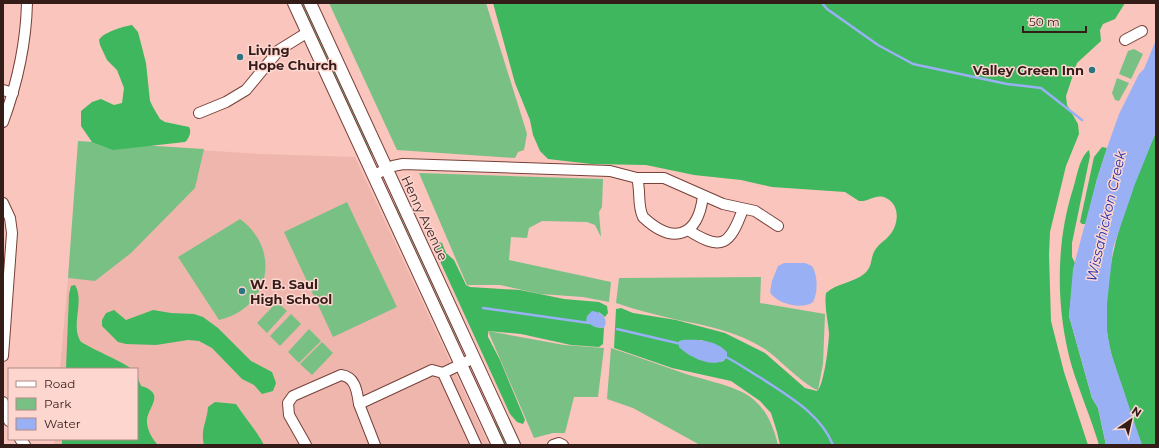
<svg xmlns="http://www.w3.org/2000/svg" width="1159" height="448" viewBox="0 0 1159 448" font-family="Montserrat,sans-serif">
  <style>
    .built { fill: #efb6ad }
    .green { fill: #79c085 }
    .forest { fill: #3fb75e; fill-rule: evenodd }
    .water { fill: #99b1f4 }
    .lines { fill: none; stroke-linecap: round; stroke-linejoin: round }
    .stream { stroke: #99b1f4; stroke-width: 2.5 }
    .minor-casing { stroke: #774039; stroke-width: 12 }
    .major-casing { stroke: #774039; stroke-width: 14 }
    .minor { stroke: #fff; stroke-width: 10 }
    .major { stroke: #fff; stroke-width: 12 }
    .poi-dot { fill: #2c747f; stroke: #fed6d0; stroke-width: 1.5 }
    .labels { text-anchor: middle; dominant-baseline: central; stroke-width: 3; stroke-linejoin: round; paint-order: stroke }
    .poi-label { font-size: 13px; font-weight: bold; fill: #341c19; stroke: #fed6d0; text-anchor: start }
    .street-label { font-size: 13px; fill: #341c19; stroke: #fed6d0 }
    .water-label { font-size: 14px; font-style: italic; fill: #2133af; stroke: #fed6d0 }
  </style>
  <rect width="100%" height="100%" fill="#fac5bd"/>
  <polygon class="built" points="80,142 261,154 355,157 489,445 54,445 55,439 137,439 137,369 60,369"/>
  <g class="green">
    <polygon points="299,3 305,3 374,153 373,154 370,154 366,148"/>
    <polygon points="329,3 486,3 524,124 527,134 524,150 518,152 515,158 397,150"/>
    <polygon points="1134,49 1143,54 1131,79 1119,74 1128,51"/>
    <polygon points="1117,78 1129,83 1119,101 1115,100 1112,93"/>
    <polygon points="78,141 204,149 195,188 131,253 95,281 68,278"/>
    <polygon points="419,173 603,179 602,207 599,212 601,237 595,225 587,222 542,221 529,228 527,238 511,237 509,260 611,282 609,302 583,297 540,294 500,285 467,285"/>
    <polygon points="347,202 397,307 333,337 284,232"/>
    <polygon points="395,205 398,205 461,342 459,343"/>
    <path d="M240,219C282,250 270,308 219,320L178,257Z"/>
    <path d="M761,277L760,303L825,314L823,364L818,390C806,387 778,358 765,349C738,332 709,326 678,320C657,315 636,310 616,303L619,278Z"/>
    <polygon points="277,302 287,311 267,333 257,323"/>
    <polygon points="291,314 301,324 280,346 270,336"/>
    <polygon points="309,329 321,341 299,363 288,352"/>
    <polygon points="488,331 564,345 604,348 598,397 574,397 565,433 553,433 534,438"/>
    <polygon points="322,342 333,353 312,375 300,364"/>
    <path d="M611,348C636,356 659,365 683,373C732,389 764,386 778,445H700L633,408L607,399Z"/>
    <polygon points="491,416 503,432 509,445 502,445"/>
  </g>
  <g class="forest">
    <path d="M493,3H1125L1115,19L1103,24L1100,30L1101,41L1077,63L1066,96L1067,105L1078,124L1079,134L1066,166L1050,232L1049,255L1051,321L1064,372L1088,445H780L777,432L771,413L760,401L731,381L672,368L614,348L616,309L621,308L633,313L676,320L725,333L765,353L805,388L817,391C824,386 829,343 829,333C828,320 824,306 826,293C837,283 853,283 864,274C873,267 870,258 875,250C879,244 884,241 888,237C899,226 901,205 886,198C876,193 869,202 859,201L845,192L772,187L741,180L694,175L646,165L591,164L548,159L540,151L533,135L530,120L515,83ZM683,340H701L721,347L724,361C705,366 691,356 678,343Z"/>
    <path d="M132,25L138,32L146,63L150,101L154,109L160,119L165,122L189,127C192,131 189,139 185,142L113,150L92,142L81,126V111L92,102L101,99L114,105L122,103L124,88L117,70L107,60L100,45L99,40C102,33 124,26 132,25Z"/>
    <path d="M1156,132V445H1142C1134,426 1129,407 1122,387C1116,369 1109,351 1107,331C1101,265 1129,192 1156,132Z"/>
    <polygon points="1102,147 1107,148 1097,179 1087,220 1086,224 1082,224 1080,222 1094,157"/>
    <path d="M1089,150L1090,156L1072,243V257L1075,263L1069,316L1092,398L1098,408L1106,445H1099C1091,418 1080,393 1072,367C1056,311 1055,245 1073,189C1077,177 1079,158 1089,150Z"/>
    <polygon points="435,241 442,243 446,253 454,260 466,285 470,287 520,290 564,299 599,302 607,306 608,313 605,317 599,312 595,327 604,328 603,344 599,347 571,345 521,334 488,331 488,337 500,360 525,420 523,424 517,422 510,414 434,248 433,243"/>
    <path d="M75,285C85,302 70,325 81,342C98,352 115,358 132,369H66L69,294L71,286Z"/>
    <polygon points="114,310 126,320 153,310 171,313 194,314 203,317 218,328 251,361 272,372 276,383 273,391 262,394 254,385 242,379 212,348 199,341 188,340 156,345 126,344 118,342 102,326 102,320 106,313"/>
    <path d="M137,376L141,386C165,393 150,405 147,419C146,428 152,439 158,445H62V439H137Z"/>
    <path d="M215,402L236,404C245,418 257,431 264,445H204C200,430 207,422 208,407Z"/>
  </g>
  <g class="water">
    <polygon points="1156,40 1156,132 1135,184 1113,248 1107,304 1107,332 1111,353 1142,445 1106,445 1098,408 1092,398 1069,316 1073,269 1097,179 1107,148 1119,114 1139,74 1144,69"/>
    <path d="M805,263L812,266C818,275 818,293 813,302C803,310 776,304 770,292L772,281L778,266L784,263Z"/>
    <path d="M592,311C602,312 609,319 604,328L595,327L586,322L587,316Z"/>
    <path d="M683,340C697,339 716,340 727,352V358C714,370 689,357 679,347V341Z"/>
  </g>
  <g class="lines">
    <g class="stream">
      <polyline points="822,3 827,9 878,45 913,64 1007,84 1041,88 1082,120"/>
      <polyline points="483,308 589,323"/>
      <polyline points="617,329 681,344"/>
      <path d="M726,357C738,363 749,371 761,378C788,396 820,413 833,445"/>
    </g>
    <g class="minor-casing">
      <g id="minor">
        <polyline points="1125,40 1142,31"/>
        <polyline points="3,90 13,93"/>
        <polyline points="199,113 226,102 246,90 279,50 308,32"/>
        <path d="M3,122C17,84 26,44 27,3"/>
        <polyline points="374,175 393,166 403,164 610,171 637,178 664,178 723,204 755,211 778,226"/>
        <path d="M637,178C641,191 637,205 643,217C674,246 698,236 703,196"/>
        <polyline points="3,203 10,218 12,233 3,356"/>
        <path d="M688,230C722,252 730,245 743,209"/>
        <polyline points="474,358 443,373 476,445"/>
        <polyline points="3,402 9,421"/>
        <polyline points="359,404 375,445"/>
        <polyline points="20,439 25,445"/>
        <path d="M306,445L289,415L288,403L293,396L341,375C356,377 357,392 359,404L432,370L443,373"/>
        <polyline points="553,445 559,443 563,445"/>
      </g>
    </g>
    <g class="major-casing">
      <g id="major">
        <polyline points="294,3 498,445"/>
        <polyline points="310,3 514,445"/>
      </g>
    </g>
    <use href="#minor" class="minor"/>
    <use href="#major" class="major"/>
  </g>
  <g class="poi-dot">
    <circle cx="240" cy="57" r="4"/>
    <circle cx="1092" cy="70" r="4"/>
    <circle cx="242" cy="291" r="4"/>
  </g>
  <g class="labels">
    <g class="poi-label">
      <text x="248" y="50">Living<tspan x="248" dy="15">Hope Church</tspan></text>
      <text x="1084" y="70" text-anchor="end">Valley Green Inn</text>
      <text x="250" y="284">W. B. Saul<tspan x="250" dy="15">High School</tspan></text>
    </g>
    <g class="street-label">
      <text transform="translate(425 218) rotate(65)">Henry Avenue</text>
    </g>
    <g class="water-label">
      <text transform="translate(1106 216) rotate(-77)">Wissahickon Creek</text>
    </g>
  </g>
  <rect width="1159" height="448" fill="none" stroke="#341c19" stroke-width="8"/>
  <rect x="8" y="368" width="130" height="72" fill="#fed6d0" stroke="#ad8c87"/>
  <rect x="16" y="381" width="20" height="6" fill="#ffffff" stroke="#ad8c87"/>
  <text x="44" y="388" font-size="12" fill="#341c19">Road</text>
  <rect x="16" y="398" width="20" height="12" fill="#79c085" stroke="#ad8c87"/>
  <text x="44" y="408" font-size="12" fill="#341c19">Park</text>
  <rect x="16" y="418" width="20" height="12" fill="#99b1f4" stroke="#ad8c87"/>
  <text x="44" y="428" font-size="12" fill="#341c19">Water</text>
  <g transform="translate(1131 420) rotate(34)" stroke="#fed6d0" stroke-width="3" paint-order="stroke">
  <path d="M0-3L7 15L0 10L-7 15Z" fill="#341c19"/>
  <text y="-6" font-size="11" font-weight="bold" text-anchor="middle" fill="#341c19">N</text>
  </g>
  <path d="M1023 26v6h63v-6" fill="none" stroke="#341c19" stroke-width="2"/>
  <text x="1029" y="26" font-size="12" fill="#341c19" stroke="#fed6d0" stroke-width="3" paint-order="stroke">50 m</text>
</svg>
